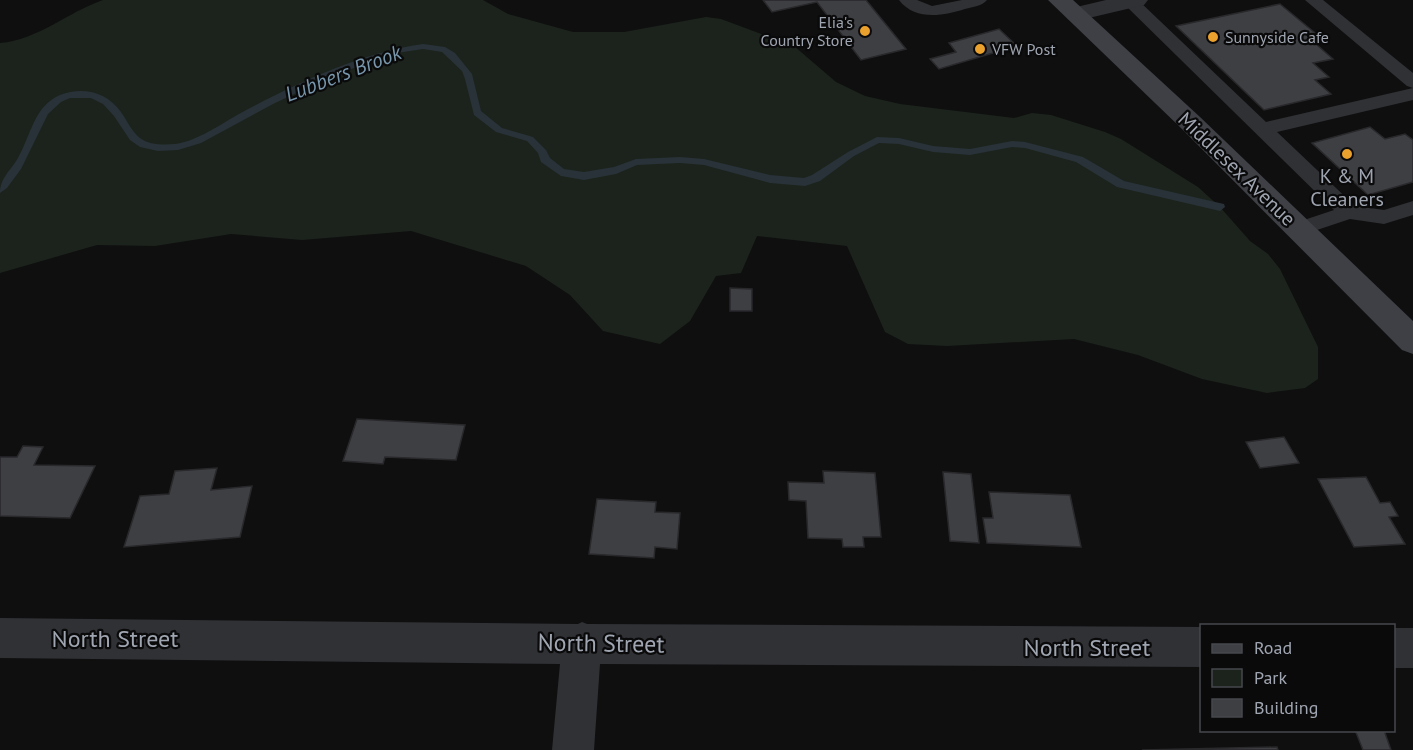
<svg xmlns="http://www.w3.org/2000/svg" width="1413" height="750" viewBox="0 0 1413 750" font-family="'PT Sans',sans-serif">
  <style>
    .green { fill: #1c231c }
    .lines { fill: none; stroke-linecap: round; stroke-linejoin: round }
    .stream { fill: #293238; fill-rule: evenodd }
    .building { fill: #3e3f43; stroke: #29292c; stroke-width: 1.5 }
    .lane { fill: #303135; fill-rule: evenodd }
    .street { fill: #303135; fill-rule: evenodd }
    .secondary { fill: #3e4045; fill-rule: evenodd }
    .poi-dot { fill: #eaa12d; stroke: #0a0a0b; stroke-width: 2 }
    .labels { text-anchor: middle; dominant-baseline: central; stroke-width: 4.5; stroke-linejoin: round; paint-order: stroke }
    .far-poi-label { font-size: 16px; fill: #a0a6b1; stroke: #0a0a0b; text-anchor: start }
    .street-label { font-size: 20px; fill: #a0a6b1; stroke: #0a0a0b }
    .poi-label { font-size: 20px; fill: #a0a6b1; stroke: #0a0a0b }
    .water-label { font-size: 21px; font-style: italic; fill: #7896ac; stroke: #0a0a0b }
    .near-street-label { font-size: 24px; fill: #a0a6b1; stroke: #0a0a0b }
  </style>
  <rect width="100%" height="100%" fill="#0f0f10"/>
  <path class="green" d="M103,0H483L508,14L573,32H624L706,17L721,19L794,46L836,82L865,96L900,104L1014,118L1032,113L1051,115L1105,132L1121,139L1198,187L1220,207L1250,241L1268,254L1280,269L1318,347V379L1305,388L1267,393L1202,379L1138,355L1074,339L947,346L908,344L885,332L847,246L757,236L741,273L716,276L690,321L660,344L603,331L570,295L526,266L411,231L302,240L231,234L155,246L97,245L0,273V43C38,40 68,12 103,0Z"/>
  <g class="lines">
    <path class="stream" d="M423,44L445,47L455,53L472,74L481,111L502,128L533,137L546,150L550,158L564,169L584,172L614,167L636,159L680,157L704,159L770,175L804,178L812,175L848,152L877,137L899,138L933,146L970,149L1012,141L1025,142L1083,157L1124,181L1224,204L1225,207L1220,211L1117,187L1076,162L1025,148L1012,147L970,155L933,152L899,144L879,143L854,156L820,181L805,186L770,183L704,165L680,163L637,165L616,174L584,180L561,176L541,162L538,153L527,141L496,132L474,115L465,79L462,71L442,52L423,49L397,53L337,74L275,103L201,143L178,150L158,151L140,147L130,140L114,116L103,104L91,98H70L61,102L48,114L21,169L7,188L0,193C0,178 11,170 18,158C31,135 34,106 60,95C83,86 107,92 121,112C127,120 131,131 140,138C149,145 163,145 175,144C200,141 229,118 252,107C306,79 362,53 423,44Z"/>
  </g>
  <g class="building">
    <polygon points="763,0 866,0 906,49 861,60 817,2 772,12"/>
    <polygon points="1280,4 1326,42 1316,44 1333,59 1313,63 1329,77 1315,80 1331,94 1264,110 1176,26"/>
    <polygon points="999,29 1017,46 939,69 930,59 956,52 949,43"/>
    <polygon points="1370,127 1385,139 1405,134 1413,140 1413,182 1368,195 1312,143"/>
    <polygon points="730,288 752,289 752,311 730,311"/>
    <polygon points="357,419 465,425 456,460 385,457 383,464 343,461"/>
    <polygon points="1284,437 1299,463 1260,468 1246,442"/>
    <polygon points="23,446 43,447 34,465 95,466 70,518 0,516 0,457 17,457"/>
    <polygon points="217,468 211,490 252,486 240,537 124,547 140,496 169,494 175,471"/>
    <polygon points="823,471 875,473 881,537 863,537 864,547 843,547 842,539 808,538 806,501 789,500 788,482 824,483"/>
    <polygon points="943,472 971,474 979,543 950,541"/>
    <polygon points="1366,477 1380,503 1390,502 1398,516 1389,517 1405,544 1354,547 1318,479"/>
    <polygon points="989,492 1070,495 1081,547 987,543 983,518 993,518"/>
    <polygon points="597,499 656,502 655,512 680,513 677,549 655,547 654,558 589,554"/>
    <polygon points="1355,730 1384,730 1391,750 1363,750"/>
    <polygon points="1277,747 1278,750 1142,750"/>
  </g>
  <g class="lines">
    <g class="lane">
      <path d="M899,0H917L932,6L962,0H987C982,6 973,7 965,9C943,16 915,21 899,0Z"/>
      <polygon points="1123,0 1138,0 1266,122 1413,88 1413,100 1277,132 1355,206 1384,210 1413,201 1413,215 1384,224 1350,219 1299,236 1292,234 1289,229 1292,224 1334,210 1124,4"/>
      <polygon points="1305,0 1323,0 1413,73 1413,88 1407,86"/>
    </g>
    <g class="street">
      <polygon points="1106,0 1148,0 1144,5 1076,21 1068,19 1064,14 1068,9"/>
      <polygon points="0,618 578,624 582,622 587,624 1202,627 1202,667 600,664 594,750 552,750 560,664 0,658"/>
      <rect x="1394" y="628" width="19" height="40"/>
    </g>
    <polygon class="secondary" points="1048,0 1073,0 1200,117 1413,321 1413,354 1402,350 1182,129"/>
  </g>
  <g class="poi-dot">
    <circle cx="865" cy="31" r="6"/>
    <circle cx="1213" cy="37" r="6"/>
    <circle cx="980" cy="49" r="6"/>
    <circle cx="1347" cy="154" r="6"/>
  </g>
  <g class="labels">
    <g class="far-poi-label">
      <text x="853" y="22" text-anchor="end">Elia's<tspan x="853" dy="18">Country Store</tspan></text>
      <text x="1225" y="37">Sunnyside Cafe</text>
      <text x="992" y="49">VFW Post</text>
    </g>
    <g class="street-label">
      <text transform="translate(1237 169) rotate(44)">Middlesex Avenue</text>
    </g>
    <g class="poi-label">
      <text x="1347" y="176">K &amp; M<tspan x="1347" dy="23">Cleaners</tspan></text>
    </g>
    <g class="water-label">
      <text transform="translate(343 73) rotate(-21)">Lubbers Brook</text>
    </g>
    <g class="near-street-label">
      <text x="115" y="638">North Street</text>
      <text transform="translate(601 643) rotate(1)">North Street</text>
      <text x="1087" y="647">North Street</text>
    </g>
  </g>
  <rect x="1200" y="624" width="195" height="108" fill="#0a0a0b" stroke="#46484d" stroke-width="1.5"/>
  <rect x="1212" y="644" width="30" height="9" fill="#3e4045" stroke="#46484d" stroke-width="1.5"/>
  <text x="1254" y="654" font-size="18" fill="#a0a6b1">Road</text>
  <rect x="1212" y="669" width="30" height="18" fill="#1c231c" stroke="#46484d" stroke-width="1.5"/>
  <text x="1254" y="684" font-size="18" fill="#a0a6b1">Park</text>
  <rect x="1212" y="699" width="30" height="18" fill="#3e3f43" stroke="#46484d" stroke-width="1.5"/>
  <text x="1254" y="714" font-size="18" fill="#a0a6b1">Building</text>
</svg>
